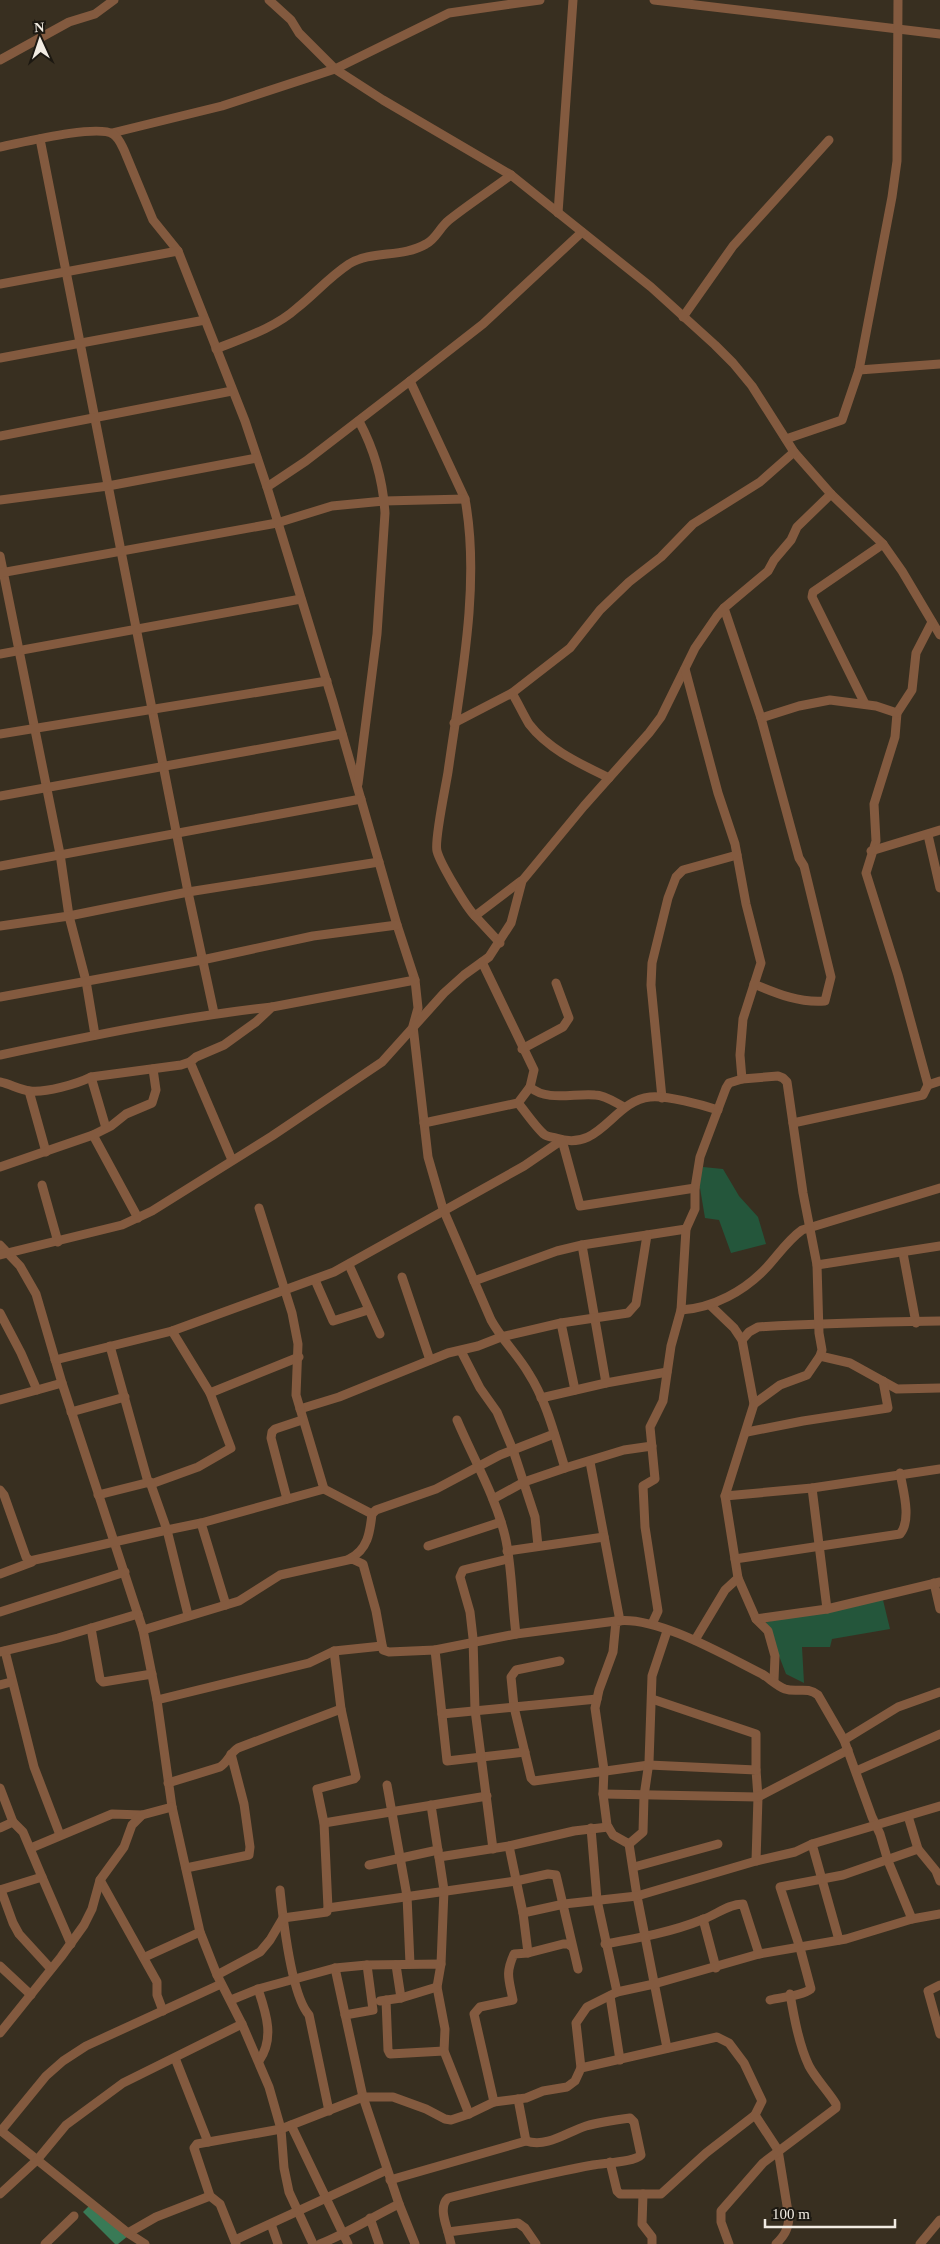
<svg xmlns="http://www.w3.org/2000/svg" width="940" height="2244" viewBox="0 0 940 2244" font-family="'Times New Roman',serif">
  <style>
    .green { fill: #24563b }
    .forest { fill: #397a56 }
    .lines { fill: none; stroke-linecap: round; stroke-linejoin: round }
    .street { stroke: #835a3f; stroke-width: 9 }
  </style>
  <rect width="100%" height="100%" fill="#382f20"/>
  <g class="green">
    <polygon points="703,1167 723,1169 739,1196 758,1217 766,1244 731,1253 719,1220 705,1218 699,1182"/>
    <polygon points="883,1600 890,1629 832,1639 830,1647 802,1647 804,1683 786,1674 766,1622"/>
  </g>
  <polygon class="forest" points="90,2205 128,2236 118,2244 115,2244 83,2212"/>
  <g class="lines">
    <g class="street">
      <polyline points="269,0 291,20 299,33 335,69 383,100 511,175 651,287 715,345 733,363 752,386 794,452 831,494 883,544 902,571 940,635"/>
      <polyline points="654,0 940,34"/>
      <polyline points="0,60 69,22 95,14 114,0"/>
      <polyline points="112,133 222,106 335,69 449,13 540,0"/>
      <polyline points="40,139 188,892 214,1013"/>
      <path d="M0,147C21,143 96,124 113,134C119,138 121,144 124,150L153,220L178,251L245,421L267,487L333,702L397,925L415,980L418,1008L413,1026L428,1157L443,1209L491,1320C502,1340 518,1355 529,1374C547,1402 555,1437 565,1468"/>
      <polyline points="558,213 573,0"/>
      <polyline points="0,284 178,251"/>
      <polyline points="683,317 733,246 829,140"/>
      <path d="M216,349C243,338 275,328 297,308C316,293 328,278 349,264C372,250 402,258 426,244C436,239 440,227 449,220C469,204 491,190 511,175"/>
      <polyline points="0,358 205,320"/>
      <polyline points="859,370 940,364"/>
      <polyline points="410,381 483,324 582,232"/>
      <polyline points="0,436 232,391"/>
      <polyline points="786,439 842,420 859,370 892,197 897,161 898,0"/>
      <path d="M267,487L306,461L410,381L465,499C481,585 460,686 448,772C446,785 434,841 437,851C440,863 466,907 475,916L521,881"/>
      <polyline points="0,500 108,486 257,458"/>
      <polyline points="0,556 60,854 69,916 86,981 95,1035"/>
      <polyline points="0,573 277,523 332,506 384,501 465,499"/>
      <path d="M724,608L761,718L799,858L804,866L831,977L825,1001C799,1003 778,994 754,984"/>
      <polyline points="932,622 916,653 912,690 897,713 895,737 874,804 876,841 866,873 898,975 928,1085 940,1081"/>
      <polyline points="0,654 301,599"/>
      <path d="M512,693C518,703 523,714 529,724C549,750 581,764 609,778"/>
      <polyline points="865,704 812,597 813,592 883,544"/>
      <polyline points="761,718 799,706 830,700 876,706 897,713"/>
      <polyline points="454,723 512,693 570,648 600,610 629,582 661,557 693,524 760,482 794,452"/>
      <polyline points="0,734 327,681"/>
      <path d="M358,784L377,634L385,513C383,480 374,449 359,421"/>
      <polyline points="0,796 342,734"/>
      <polyline points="928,835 940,888"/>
      <polyline points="871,851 940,830"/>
      <polyline points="0,866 361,799"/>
      <polyline points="475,916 500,943"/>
      <polyline points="0,926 69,916 188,892 379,862"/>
      <polyline points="0,997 202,960 313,936 397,925"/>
      <polyline points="522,1049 563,1027 569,1018 556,983"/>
      <path d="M0,1055C90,1036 180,1017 272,1007"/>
      <polyline points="190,1062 232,1160"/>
      <polyline points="91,1077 106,1128"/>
      <path d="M0,1082C10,1084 20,1090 30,1091C45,1093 77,1084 91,1077L181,1065L190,1062L196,1057L224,1045L256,1022L272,1007L415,980"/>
      <path d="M530,1087C547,1102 574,1093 595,1095C605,1095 616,1103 624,1107"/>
      <polyline points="29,1091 46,1152"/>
      <polyline points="662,1098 651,985 652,963 668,898 676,877 683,870 737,855"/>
      <path d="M518,1103C525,1111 537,1129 545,1135C548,1137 553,1137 556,1138C601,1153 612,1101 650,1097C666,1095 703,1105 718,1110"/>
      <polyline points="424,1123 518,1103 530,1087 534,1070 482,962"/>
      <polyline points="793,1123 923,1095 928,1085"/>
      <polyline points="93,1135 138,1218"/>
      <polyline points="0,1167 93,1135 111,1126 126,1114 152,1103 156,1090 153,1069"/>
      <polyline points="42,1185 58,1242"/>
      <polyline points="0,1245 20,1266 36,1294 62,1383 143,1630 157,1700 172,1807 200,1932 217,1975 242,2024 269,2087 281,2129 284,2168 289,2192 313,2244"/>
      <polyline points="582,1245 606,1383"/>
      <polyline points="903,1253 916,1323"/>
      <polyline points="0,1255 122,1225 152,1211 272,1136 382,1062 444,993 464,975 489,957 511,923 522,881 584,806 649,733 661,717 695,648 717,616 724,608 768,571 774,560 791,540 797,527 831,494"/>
      <polyline points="349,1265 380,1334"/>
      <polyline points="817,1265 940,1246"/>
      <polyline points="402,1277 430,1360"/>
      <polyline points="315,1280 333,1321 368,1310"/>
      <polyline points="474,1281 557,1251 582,1245 686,1229"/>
      <polyline points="710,1305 734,1328 742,1340 754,1404"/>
      <path d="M681,1310C713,1308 745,1291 767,1267C778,1255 788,1240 802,1230L940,1188"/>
      <polyline points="0,1313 21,1353 37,1390 62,1383"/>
      <polyline points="561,1323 575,1390"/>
      <path d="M742,1340L749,1332L758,1327C818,1323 879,1322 940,1321"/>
      <polyline points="110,1346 148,1482"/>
      <polyline points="461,1351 480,1388 497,1412 513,1450 535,1517 538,1546"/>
      <polyline points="820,1356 850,1363 897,1389 940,1388"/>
      <polyline points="55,1360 172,1331 334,1272 524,1166 562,1140 580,1206 695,1188"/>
      <polyline points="210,1393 299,1357"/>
      <polyline points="541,1398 606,1383 667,1372"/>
      <polyline points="0,1400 37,1390"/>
      <polyline points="300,1409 339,1397 448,1353 478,1346 501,1337 561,1323 628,1313 636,1304 647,1235"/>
      <polyline points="71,1412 125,1397"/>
      <path d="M457,1420C473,1458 495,1495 505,1536C512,1565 512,1604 516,1634"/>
      <polyline points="747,1432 803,1421 888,1408 883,1381"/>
      <polyline points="590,1462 620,1621"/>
      <polyline points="151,1484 198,1467 231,1448 210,1393 172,1331"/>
      <polyline points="812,1488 827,1609"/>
      <polyline points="324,1489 372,1514"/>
      <polyline points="0,1490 4,1495 26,1557 30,1561 167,1530 188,1615"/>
      <polyline points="98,1495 150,1482 167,1530 201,1523 324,1489 296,1395 298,1344 292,1313 259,1208"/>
      <polyline points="725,1496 812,1488 940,1469"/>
      <polyline points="287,1499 271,1438 272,1432 275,1429 302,1420"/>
      <polyline points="493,1499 524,1482 565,1468 624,1450 652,1446"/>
      <polyline points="201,1523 226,1605"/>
      <polyline points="428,1546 501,1522"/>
      <polyline points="507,1551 604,1537"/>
      <path d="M349,1559C368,1550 370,1532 372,1514L376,1510L436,1489L500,1455L554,1434"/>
      <path d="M735,1559L900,1534C912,1520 903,1490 900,1473"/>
      <polyline points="0,1574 32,1562"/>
      <polyline points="738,1578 756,1619 768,1631 775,1656 774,1680"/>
      <polyline points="934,1583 940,1609"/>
      <polyline points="0,1612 125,1572"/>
      <polyline points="756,1619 827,1609 940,1582"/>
      <polyline points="652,1624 658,1611 645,1527 643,1486 655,1479 650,1427 663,1401 671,1346 681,1310 686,1229 695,1209 695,1188 700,1157 726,1088 729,1083 742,1079 740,1055 743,1019 761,963 746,904 735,844 718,793 685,669"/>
      <polyline points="91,1628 100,1679 103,1682 152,1674"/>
      <polyline points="143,1630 239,1601 280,1575 352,1559 363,1564 376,1611 383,1650 389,1652 435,1650 447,1761 525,1752"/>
      <polyline points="695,1640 725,1590 738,1578 725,1496 754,1404 780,1385 807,1375 820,1356 822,1350 819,1333 817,1265 803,1193 787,1082 783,1078 778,1076 742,1079"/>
      <polyline points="435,1650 516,1634 616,1621"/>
      <polyline points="5,1651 34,1767 60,1835"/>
      <polyline points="0,1652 58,1638 138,1614"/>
      <polyline points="560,1661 516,1670 511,1677 514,1707 531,1778 534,1781 649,1765 756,1770 758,1797 756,1861"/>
      <polyline points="0,1685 11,1682"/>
      <polyline points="652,1699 756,1734 756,1770"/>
      <polyline points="157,1700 309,1663 334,1651 382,1646"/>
      <polyline points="442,1714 597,1699"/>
      <polyline points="844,1740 898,1707 940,1692"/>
      <polyline points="856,1771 940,1734"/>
      <path d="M168,1783L220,1767C228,1762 230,1753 238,1748L341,1709"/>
      <polyline points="387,1785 407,1896 410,1964"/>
      <polyline points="0,1788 13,1822 0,1828"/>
      <polyline points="603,1794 758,1797 848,1750"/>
      <polyline points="431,1805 444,1890 441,1964"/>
      <polyline points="908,1816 918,1849 936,1871 940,1881"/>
      <polyline points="324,1823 487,1796"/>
      <polyline points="591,1828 597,1900 617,1992"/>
      <polyline points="629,1844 643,1832 644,1796 649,1762 652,1676 667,1631"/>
      <polyline points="812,1844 839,1940"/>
      <polyline points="509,1846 523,1913"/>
      <polyline points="31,1848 112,1814 142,1815"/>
      <polyline points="493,1849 475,1710 473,1638 470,1612 460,1577 463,1570 508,1559"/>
      <polyline points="439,1857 509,1846 574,1831 608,1827"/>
      <polyline points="369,1865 438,1850"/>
      <polyline points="634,1867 718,1844"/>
      <polyline points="186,1868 249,1855 250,1847 244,1804 231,1754"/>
      <polyline points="42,1877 71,1944"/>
      <polyline points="100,1880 157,1982 157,1995 163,2011"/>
      <polyline points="0,1890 42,1877 23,1832 13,1822"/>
      <polyline points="1,1890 13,1923 19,1934 51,1969"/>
      <path d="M280,1890C283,1919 291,1995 309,2015L329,2111"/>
      <polyline points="328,1908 324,1823 317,1789 354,1779 356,1777 341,1709 334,1651"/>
      <polyline points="703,1919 716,1968"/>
      <path d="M605,1944C639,1938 672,1932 704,1919C717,1914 729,1904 743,1904L759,1954"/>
      <polyline points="528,1953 563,1944 568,1944 572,1947"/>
      <polyline points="145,1957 200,1932"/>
      <polyline points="396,1965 401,1998"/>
      <polyline points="0,1966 31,1995"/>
      <polyline points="335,1968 363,2097 399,2204"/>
      <polyline points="217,1975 260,1952 270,1940 283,1918 327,1912 328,1908 516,1881 548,1874 556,1875 557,1879 578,1969"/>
      <polyline points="940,1985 928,1991 940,2034"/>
      <path d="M258,1989C266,2013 275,2038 259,2061"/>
      <polyline points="610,1996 620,2060"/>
      <polyline points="231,2000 258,1989 335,1968 367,1965 441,1964 437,1987 445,2029 444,2051 469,2114"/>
      <polyline points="386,2000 388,2050 390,2054 444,2051"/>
      <path d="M770,2000C782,1997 802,1996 811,1989L800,1948L780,1887L843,1875L918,1849"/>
      <polyline points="380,2001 401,1998 437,1987"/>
      <polyline points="345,2015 373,2010 367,1965"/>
      <polyline points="0,2033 61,1957 84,1925 92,1909 100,1880 124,1847 132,1825 142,1815 172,1807"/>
      <path d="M667,2048L637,1896L629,1844L613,1835L607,1825L603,1794L604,1770L595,1708L599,1690L613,1652L616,1621C656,1615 726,1656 762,1674C769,1678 777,1686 785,1689C797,1693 807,1686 818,1695L844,1740L872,1817L880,1834L888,1861L912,1919L940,1914"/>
      <polyline points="175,2058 208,2142"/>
      <polyline points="581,2068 576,2023 587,2007 617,1992 654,1984 759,1954 846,1939 912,1919"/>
      <path d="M494,2102L474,2014L480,2007L513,2000C509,1979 505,1974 514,1954L528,1953L523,1913L564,1904L637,1896L756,1861L795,1852L812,1844L940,1806"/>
      <polyline points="291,2125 348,2244"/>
      <polyline points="0,2130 128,2233 145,2244"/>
      <polyline points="1,2131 46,2076 63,2061 86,2046 221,1984"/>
      <polyline points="610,2162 617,2191 620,2194 643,2194 642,2224 652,2237 652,2244"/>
      <polyline points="390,2180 526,2141 518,2099"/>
      <polyline points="0,2194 37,2160 66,2125 123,2083 242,2024"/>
      <polyline points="643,2194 661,2194 706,2153 755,2115"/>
      <polyline points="370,2218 379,2244"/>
      <polyline points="271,2224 278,2244"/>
      <path d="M448,2232C445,2222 439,2206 448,2198C496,2186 544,2174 593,2165C604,2163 635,2162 641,2155L634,2122L630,2118C615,2120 600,2122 586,2126C567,2132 547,2148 526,2141"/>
      <polyline points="128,2233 156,2217 210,2196"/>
      <polyline points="235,2240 387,2170"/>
      <polyline points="45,2244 74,2216"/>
      <path d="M236,2244L220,2204L210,2196L194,2148L197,2144L281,2129L363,2097H393L426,2109L445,2119L451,2120L469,2114L494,2102L526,2098L543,2091L567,2087L575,2081L581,2068L717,2037L729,2043L744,2063L762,2101L755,2115L778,2150L789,2218C788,2230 784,2236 776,2244"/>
      <path d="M320,2244C348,2233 372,2217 399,2204L415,2244"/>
      <polyline points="451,2244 448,2232 518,2223 525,2228 536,2244"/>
      <path d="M729,2244L721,2222V2211L763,2163L836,2108V2104C828,2091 816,2079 809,2066C799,2045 794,2017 790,1994"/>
      <polyline points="920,2244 940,2220"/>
    </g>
  </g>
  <g transform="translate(40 40) rotate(357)" stroke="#1c1811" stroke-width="4" paint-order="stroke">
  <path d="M0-4L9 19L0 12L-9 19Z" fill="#f2ece3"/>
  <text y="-8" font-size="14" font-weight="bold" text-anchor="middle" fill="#f2ece3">N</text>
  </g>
  <path d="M765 2219v8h130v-8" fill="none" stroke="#f2ece3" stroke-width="2.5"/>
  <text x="772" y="2219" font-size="15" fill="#f2ece3" stroke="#1c1811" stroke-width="4" paint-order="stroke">100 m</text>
</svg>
